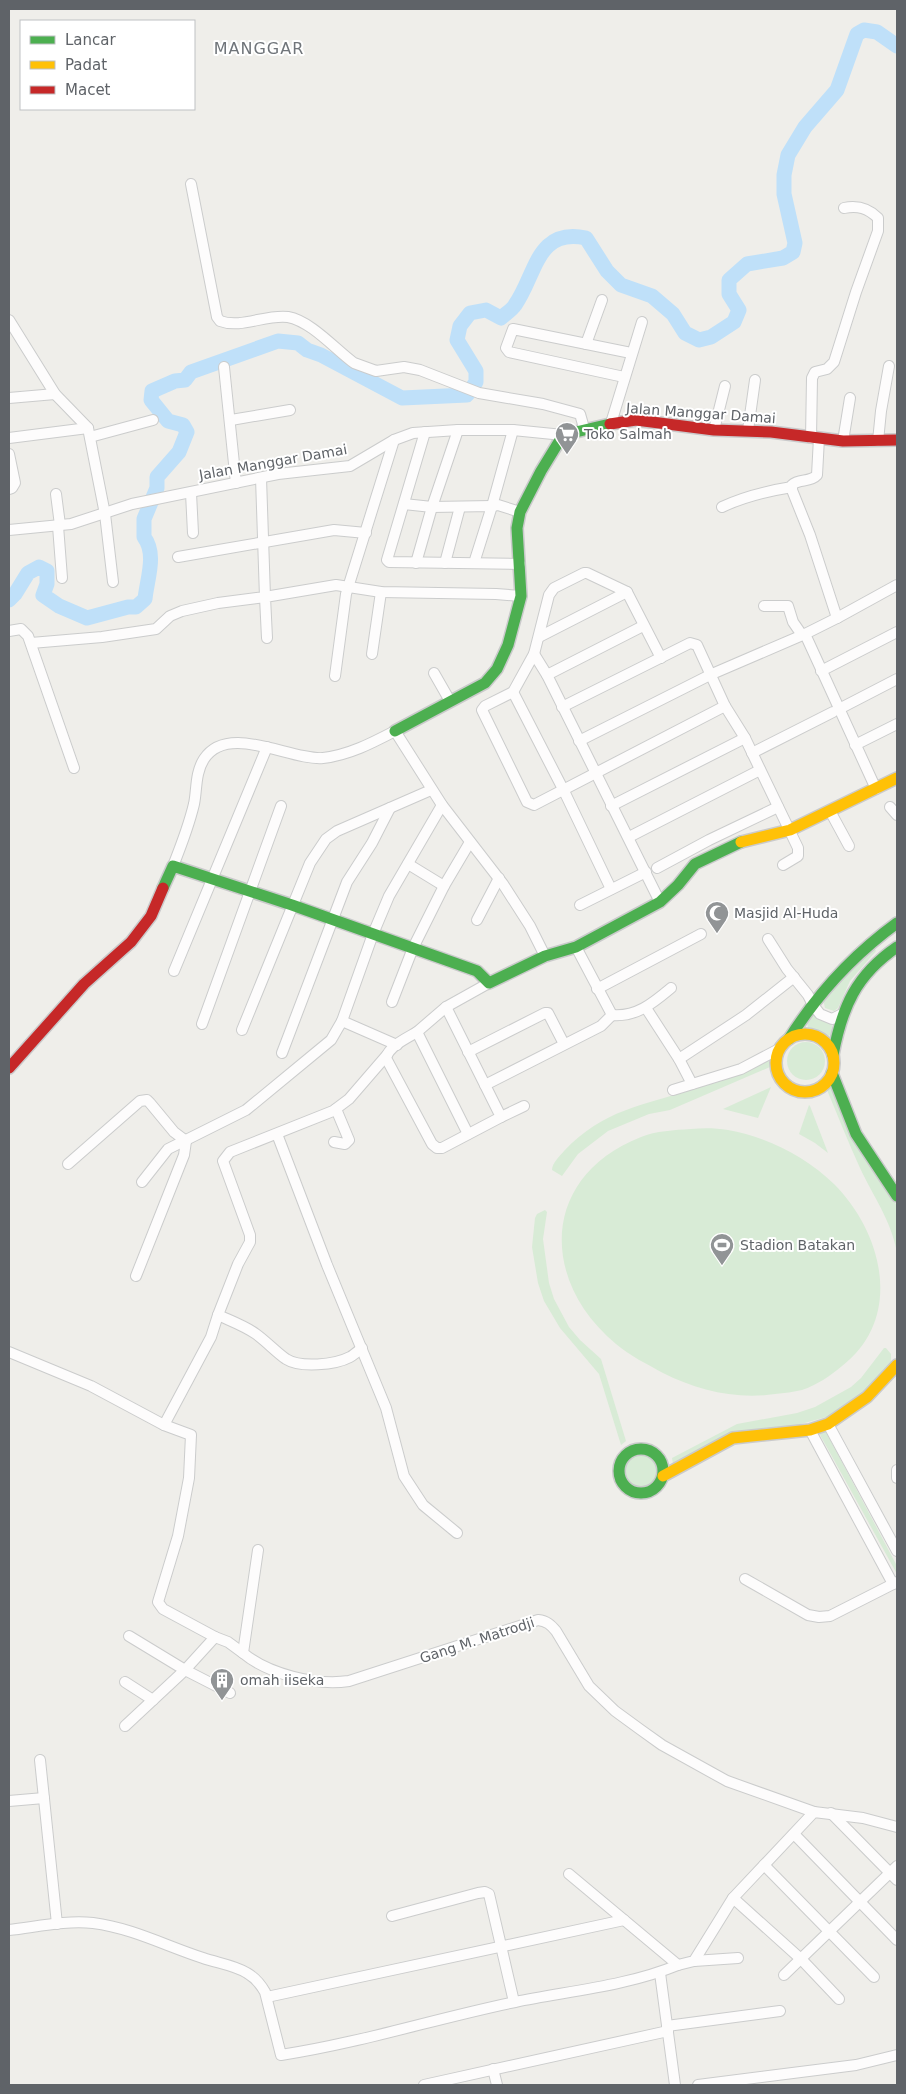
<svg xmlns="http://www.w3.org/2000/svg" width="906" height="2094" viewBox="0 0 906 2094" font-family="'DejaVu Sans',sans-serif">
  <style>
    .green { fill: #d8ebd6 }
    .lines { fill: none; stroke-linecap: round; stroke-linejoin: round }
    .river { stroke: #bfe0f9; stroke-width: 15 }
    .street-casing { stroke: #cbcccc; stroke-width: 12 }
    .fast-casing { stroke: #cacacb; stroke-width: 14 }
    .slow-casing { stroke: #cacacb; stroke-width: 14 }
    .jam-casing { stroke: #cacacb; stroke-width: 14 }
    .street { stroke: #fdfcfc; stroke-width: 10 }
    .fast { stroke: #4caf50; stroke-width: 11 }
    .slow { stroke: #ffc107; stroke-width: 11 }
    .jam { stroke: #c62828; stroke-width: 11 }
    .labels { text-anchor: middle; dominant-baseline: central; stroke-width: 4; stroke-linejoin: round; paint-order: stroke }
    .street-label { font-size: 14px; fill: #5f6368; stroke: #fff }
    .poi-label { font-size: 14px; fill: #5f6368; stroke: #fff; text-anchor: start }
    .quarter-label { font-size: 16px; letter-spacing: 1px; fill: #70757a; stroke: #fff }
  </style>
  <rect width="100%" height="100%" fill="#efeeea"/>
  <g class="green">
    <polygon points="873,946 876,951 850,981 838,1008 834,1011 825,1008 823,999"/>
    <path d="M813,1015C824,1015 839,1024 829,1036C826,1036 811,1030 808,1028L807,1022Z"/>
    <circle cx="806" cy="1061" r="19"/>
    <path d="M768,1060L771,1065L770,1067L670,1110L649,1114L608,1131L578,1154L562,1176L552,1170C552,1163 560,1156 564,1151C604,1109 642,1106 693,1089C718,1081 743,1069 768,1060Z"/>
    <path d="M833,1086L897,1206V1252C890,1218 874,1198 860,1168C848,1142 838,1116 827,1090Z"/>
    <polygon points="771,1087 758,1118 723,1109"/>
    <polygon points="809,1105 810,1106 828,1153 815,1143 799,1134"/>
    <path d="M691,1129C703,1128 716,1128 728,1130C765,1136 807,1157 834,1184C883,1233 904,1318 842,1366C830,1376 817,1385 802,1390C794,1392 784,1393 775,1394C736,1400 697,1390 663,1373C647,1364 630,1356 616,1344C539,1280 541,1176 641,1137C656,1131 674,1130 691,1129Z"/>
    <polygon points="545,1210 547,1212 543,1239 549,1283 554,1299 569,1327 580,1340 601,1359 626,1441 621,1445 599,1374 560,1328 544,1301 538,1283 532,1247 535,1218 537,1214"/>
    <polygon points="884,1348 886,1348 891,1354 891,1364 864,1392 830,1416 790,1427 760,1431 737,1431 673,1464 672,1458 737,1424 797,1413 815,1407 851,1387 861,1378"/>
    <polygon points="825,1430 897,1566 897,1574 819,1433"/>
    <circle cx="642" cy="1472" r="19"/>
  </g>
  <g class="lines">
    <path class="river" d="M9,600L15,594L28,573L39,567L47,571V584L43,595L59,606L87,618L128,607H136L145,599C147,579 157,554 144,537V519L157,488V477L179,452L187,432L183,425L168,421L151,400L152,391L175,381L185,380L191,372L278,341L298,343L307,350L321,355L402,398L467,395L476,382V371L457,340L460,326L470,313L486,310L501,318C505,314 512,310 515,305C536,276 536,227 586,238L607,271L621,285L652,296L673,314L685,333L699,340L711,337L734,322L739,310L729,294V280L747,264L783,258L793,252L795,243L784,194V175L788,155L805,127L837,90L857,34L864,30L877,32L897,46"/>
    <g class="street-casing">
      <g id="street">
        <path d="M191,184L217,317L220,321C241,329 266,314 288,317C311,321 336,350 354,363L376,371L404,367L420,370L479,393L543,404L580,414L584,428"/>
        <polyline points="9,320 55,394 88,428 105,514 113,582"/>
        <polyline points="586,344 602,300"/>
        <polyline points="224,367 236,483"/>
        <polyline points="624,377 509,352 506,348 513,329 631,353"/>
        <polyline points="9,398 55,394"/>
        <polyline points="231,420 290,410"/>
        <polyline points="611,423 642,322"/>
        <polyline points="458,430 432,507 492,506 474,563"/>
        <polyline points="513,430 492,506 498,505 520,512"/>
        <polyline points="714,430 725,386"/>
        <polyline points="748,430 755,380"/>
        <polyline points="425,432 387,560 389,562 520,564"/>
        <polyline points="90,437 153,420"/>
        <polyline points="9,438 88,428"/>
        <path d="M811,438L812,378L815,372L827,369L834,362L856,292L878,231V218C868,208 858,205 844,208"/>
        <path d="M819,438L817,475C810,483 799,478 792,485V490L810,535L837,618L805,634L876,789"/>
        <polyline points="843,441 850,398"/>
        <polyline points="878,441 881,411 889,366"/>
        <polyline points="9,454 15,483 12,488 9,489"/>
        <polyline points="191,493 193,533"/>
        <polyline points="56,494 60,525"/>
        <polyline points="404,504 432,507 416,563"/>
        <path d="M722,507C745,496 767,491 792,487"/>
        <polyline points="58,526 62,578"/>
        <polyline points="9,530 71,524 132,504 278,474 350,466 394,440 413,433 458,430 513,430 563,435"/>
        <polyline points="178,557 334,530 366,533"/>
        <polyline points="445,563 460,507"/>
        <polyline points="764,606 788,606 793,622 802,635"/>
        <polyline points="837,618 897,585"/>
        <polyline points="9,631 21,629 28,636 74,768"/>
        <polyline points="539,637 627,592"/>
        <polyline points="267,638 265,597 336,585 381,592 496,594 521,596"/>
        <polyline points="31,643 102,637 156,629 170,616 182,611 218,603 265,597 261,478"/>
        <polyline points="372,654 381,592"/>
        <polyline points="534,654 547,675 660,902"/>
        <polyline points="661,658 627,592 587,573 584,573 554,588 549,595 534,654 513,692 485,706 482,710 527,802 534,805 725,706"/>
        <polyline points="821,671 897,632"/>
        <polyline points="434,673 450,701"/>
        <polyline points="547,675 643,626"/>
        <polyline points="335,676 346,594 394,440"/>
        <polyline points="513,692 564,791 611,889"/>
        <polyline points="562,707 690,643 697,645 725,706 745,738 798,848 798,856 783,865"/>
        <polyline points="839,709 897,679"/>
        <polyline points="579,741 712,674 805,634"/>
        <polyline points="855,745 897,724"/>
        <polyline points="752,753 833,712"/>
        <polyline points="611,806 745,738"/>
        <polyline points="890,807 897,815"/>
        <polyline points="830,811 849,846"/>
        <polyline points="629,837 760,770"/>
        <polyline points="408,864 444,886"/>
        <path d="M173,866C181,846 189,825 194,804C197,790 195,773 204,759C228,722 291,761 323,758C349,755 372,743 395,731L442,805L503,884L530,926L545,956"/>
        <polyline points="657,868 709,840 778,807"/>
        <polyline points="580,905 646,872"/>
        <polyline points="477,920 499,878"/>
        <polyline points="768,939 787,969 808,995 813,1005 820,1014 832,1019 842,1014"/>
        <polyline points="174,971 267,747"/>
        <polyline points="597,989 701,934"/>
        <polyline points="392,1002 413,948 444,886 470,842"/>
        <polyline points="446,1007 485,1085"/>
        <polyline points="646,1008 679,1059 692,1084"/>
        <path d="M612,1015C637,1017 653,1003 671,988"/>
        <polyline points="342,1021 397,1045"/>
        <polyline points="202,1024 281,806"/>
        <polyline points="242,1030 310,863 326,839 337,831 431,790"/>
        <path d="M417,1032C407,1038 389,1046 386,1058L432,1144L437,1148H442L501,1117L485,1085L601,1026L612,1015L576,947"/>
        <polyline points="468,1052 545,1013 548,1013 564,1044"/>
        <polyline points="282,1053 347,882 372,843 390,808"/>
        <polyline points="679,1059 746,1015 794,977"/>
        <polyline points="673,1090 741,1069 779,1049"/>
        <polyline points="501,1117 524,1106"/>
        <polyline points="277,1134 327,1265 386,1408 404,1476 423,1505 457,1533"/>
        <polyline points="468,1134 417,1032 446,1007 489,983"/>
        <polyline points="334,1142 345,1144 349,1140 336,1109"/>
        <polyline points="68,1164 140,1101 147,1100 150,1103 174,1132 186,1141"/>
        <polyline points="142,1182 168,1149 246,1110 331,1040 342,1021 373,934 389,896 442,805"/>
        <polyline points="136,1276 184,1155 186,1141"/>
        <path d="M362,1348C358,1351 354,1355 350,1357C335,1365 300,1368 286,1359C276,1352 267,1342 256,1334C245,1326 231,1321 218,1315L238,1264L250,1242V1235L223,1161L230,1152L333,1111L349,1099L387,1055"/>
        <polyline points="9,1352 91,1386 164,1425"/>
        <polyline points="828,1424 897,1551"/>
        <polyline points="810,1430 893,1584"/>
        <polyline points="897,1470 897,1478"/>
        <path d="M258,1550L243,1653C268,1674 316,1686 349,1681L538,1620C547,1621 551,1625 556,1631L589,1686L615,1711L641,1730L662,1745L727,1781L814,1812"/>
        <polyline points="745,1579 808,1615 819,1617 830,1616 897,1582"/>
        <polyline points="129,1636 185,1670 230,1693"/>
        <polyline points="215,1637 163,1609 158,1602 178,1536 189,1478 191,1435 164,1425 211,1337 218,1315"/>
        <polyline points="125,1682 153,1700"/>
        <polyline points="125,1726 185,1670 215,1637 228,1642 243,1653"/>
        <polyline points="40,1760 57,1924"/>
        <polyline points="9,1801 44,1798"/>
        <polyline points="831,1813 897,1880"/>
        <polyline points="794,1834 897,1940"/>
        <polyline points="764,1865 874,1977"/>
        <polyline points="569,1874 678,1965 694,1961 733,1898 814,1812 863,1818 897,1827"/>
        <polyline points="733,1898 802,1960 839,1999"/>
        <polyline points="392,1916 478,1893 485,1892 489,1894 514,2002"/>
        <path d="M9,1930C36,1927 66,1920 93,1923C132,1928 166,1946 203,1958C217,1963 234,1965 247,1973C254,1977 261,1985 265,1992L281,2055C360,2043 437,2018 515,2002C569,1991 627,1986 678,1965"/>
        <polyline points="694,1961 738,1958"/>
        <polyline points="660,1973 675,2085"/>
        <polyline points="784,1975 897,1866"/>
        <polyline points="267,1997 624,1920"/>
        <polyline points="667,2026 780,2011"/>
        <polyline points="493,2069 497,2085"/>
        <polyline points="424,2085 668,2031"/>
        <polyline points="698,2085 856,2065 897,2055"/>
      </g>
    </g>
    <g class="fast-casing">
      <g id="fast">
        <polyline points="395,731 485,683 497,669 508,645 521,596 517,528 520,512 541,471 563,435 610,424"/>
        <polyline points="163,888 173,866 292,905 477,971 489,983 545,956 576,947 660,902 678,885 695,864 741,842"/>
        <path d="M789,1039C818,993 853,955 897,923"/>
        <path d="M833,1055C842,1007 856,975 897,947"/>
        <polyline points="832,1073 856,1134 897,1196"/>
        <circle cx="641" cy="1471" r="22"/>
      </g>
    </g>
    <g class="slow-casing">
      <g id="slow">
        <polyline points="741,842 790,830 897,778"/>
        <circle cx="805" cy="1063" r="29"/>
        <polyline points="663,1476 733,1438 810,1430 828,1424 867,1397 897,1365"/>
      </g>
    </g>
    <g class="jam-casing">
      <g id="jam">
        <polyline points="610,424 636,420 714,430 771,432 843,441 897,440"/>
        <polyline points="9,1068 84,984 131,942 151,916 163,888"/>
      </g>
    </g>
    <use href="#street" class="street"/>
    <use href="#fast" class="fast"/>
    <use href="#slow" class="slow"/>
    <use href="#jam" class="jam"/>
  </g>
  <defs>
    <g id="supermarket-pin" transform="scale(1.25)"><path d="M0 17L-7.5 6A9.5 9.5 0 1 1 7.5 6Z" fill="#919496" stroke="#fff"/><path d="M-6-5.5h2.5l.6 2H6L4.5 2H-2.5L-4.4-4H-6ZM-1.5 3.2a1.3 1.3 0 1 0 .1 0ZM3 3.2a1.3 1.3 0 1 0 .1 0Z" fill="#fff"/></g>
    <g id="mosque-pin" transform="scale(1.25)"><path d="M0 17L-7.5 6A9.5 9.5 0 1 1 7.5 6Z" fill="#919496" stroke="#fff"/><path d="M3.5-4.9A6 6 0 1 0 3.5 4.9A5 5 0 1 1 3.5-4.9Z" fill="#fff"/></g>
    <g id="stadium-pin" transform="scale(1.25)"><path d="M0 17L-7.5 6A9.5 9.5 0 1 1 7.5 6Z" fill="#919496" stroke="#fff"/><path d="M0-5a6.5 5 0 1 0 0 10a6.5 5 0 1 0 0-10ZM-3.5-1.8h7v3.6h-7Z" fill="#fff"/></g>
    <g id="building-pin" transform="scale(1.25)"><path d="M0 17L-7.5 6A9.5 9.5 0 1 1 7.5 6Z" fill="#919496" stroke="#fff"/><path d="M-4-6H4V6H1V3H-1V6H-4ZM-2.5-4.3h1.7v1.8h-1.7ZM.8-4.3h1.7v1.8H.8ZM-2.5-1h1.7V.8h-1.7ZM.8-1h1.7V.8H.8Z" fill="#fff"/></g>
  </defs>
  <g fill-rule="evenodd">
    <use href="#supermarket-pin" x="567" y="434"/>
    <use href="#mosque-pin" x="717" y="913"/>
    <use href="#stadium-pin" x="722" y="1245"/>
    <use href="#building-pin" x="222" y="1680"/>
  </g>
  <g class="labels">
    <g class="street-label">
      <text transform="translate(701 413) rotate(4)">Jalan Manggar Damai</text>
      <text transform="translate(273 462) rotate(-10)">Jalan Manggar Damai</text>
      <text transform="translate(477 1640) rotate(-18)">Gang M. Matrodji</text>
    </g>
    <g class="poi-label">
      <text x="584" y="434">Toko Salmah</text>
      <text x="734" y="913">Masjid Al-Huda</text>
      <text x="740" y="1245">Stadion Batakan</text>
      <text x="240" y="1680">omah iiseka</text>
    </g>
    <g class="quarter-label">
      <text x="259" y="48">MANGGAR</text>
    </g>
  </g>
  <rect width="906" height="2094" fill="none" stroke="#5f6368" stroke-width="20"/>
  <rect x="20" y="20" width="175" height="90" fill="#ffffff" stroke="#bfc1c3"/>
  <rect x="30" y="36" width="25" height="8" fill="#4caf50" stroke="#bfc1c3"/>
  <text x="65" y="45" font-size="15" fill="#5f6368">Lancar</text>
  <rect x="30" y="61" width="25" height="8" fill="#ffc107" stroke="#bfc1c3"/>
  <text x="65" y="70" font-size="15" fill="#5f6368">Padat</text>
  <rect x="30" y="86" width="25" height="8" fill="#c62828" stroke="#bfc1c3"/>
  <text x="65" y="95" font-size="15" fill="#5f6368">Macet</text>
</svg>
